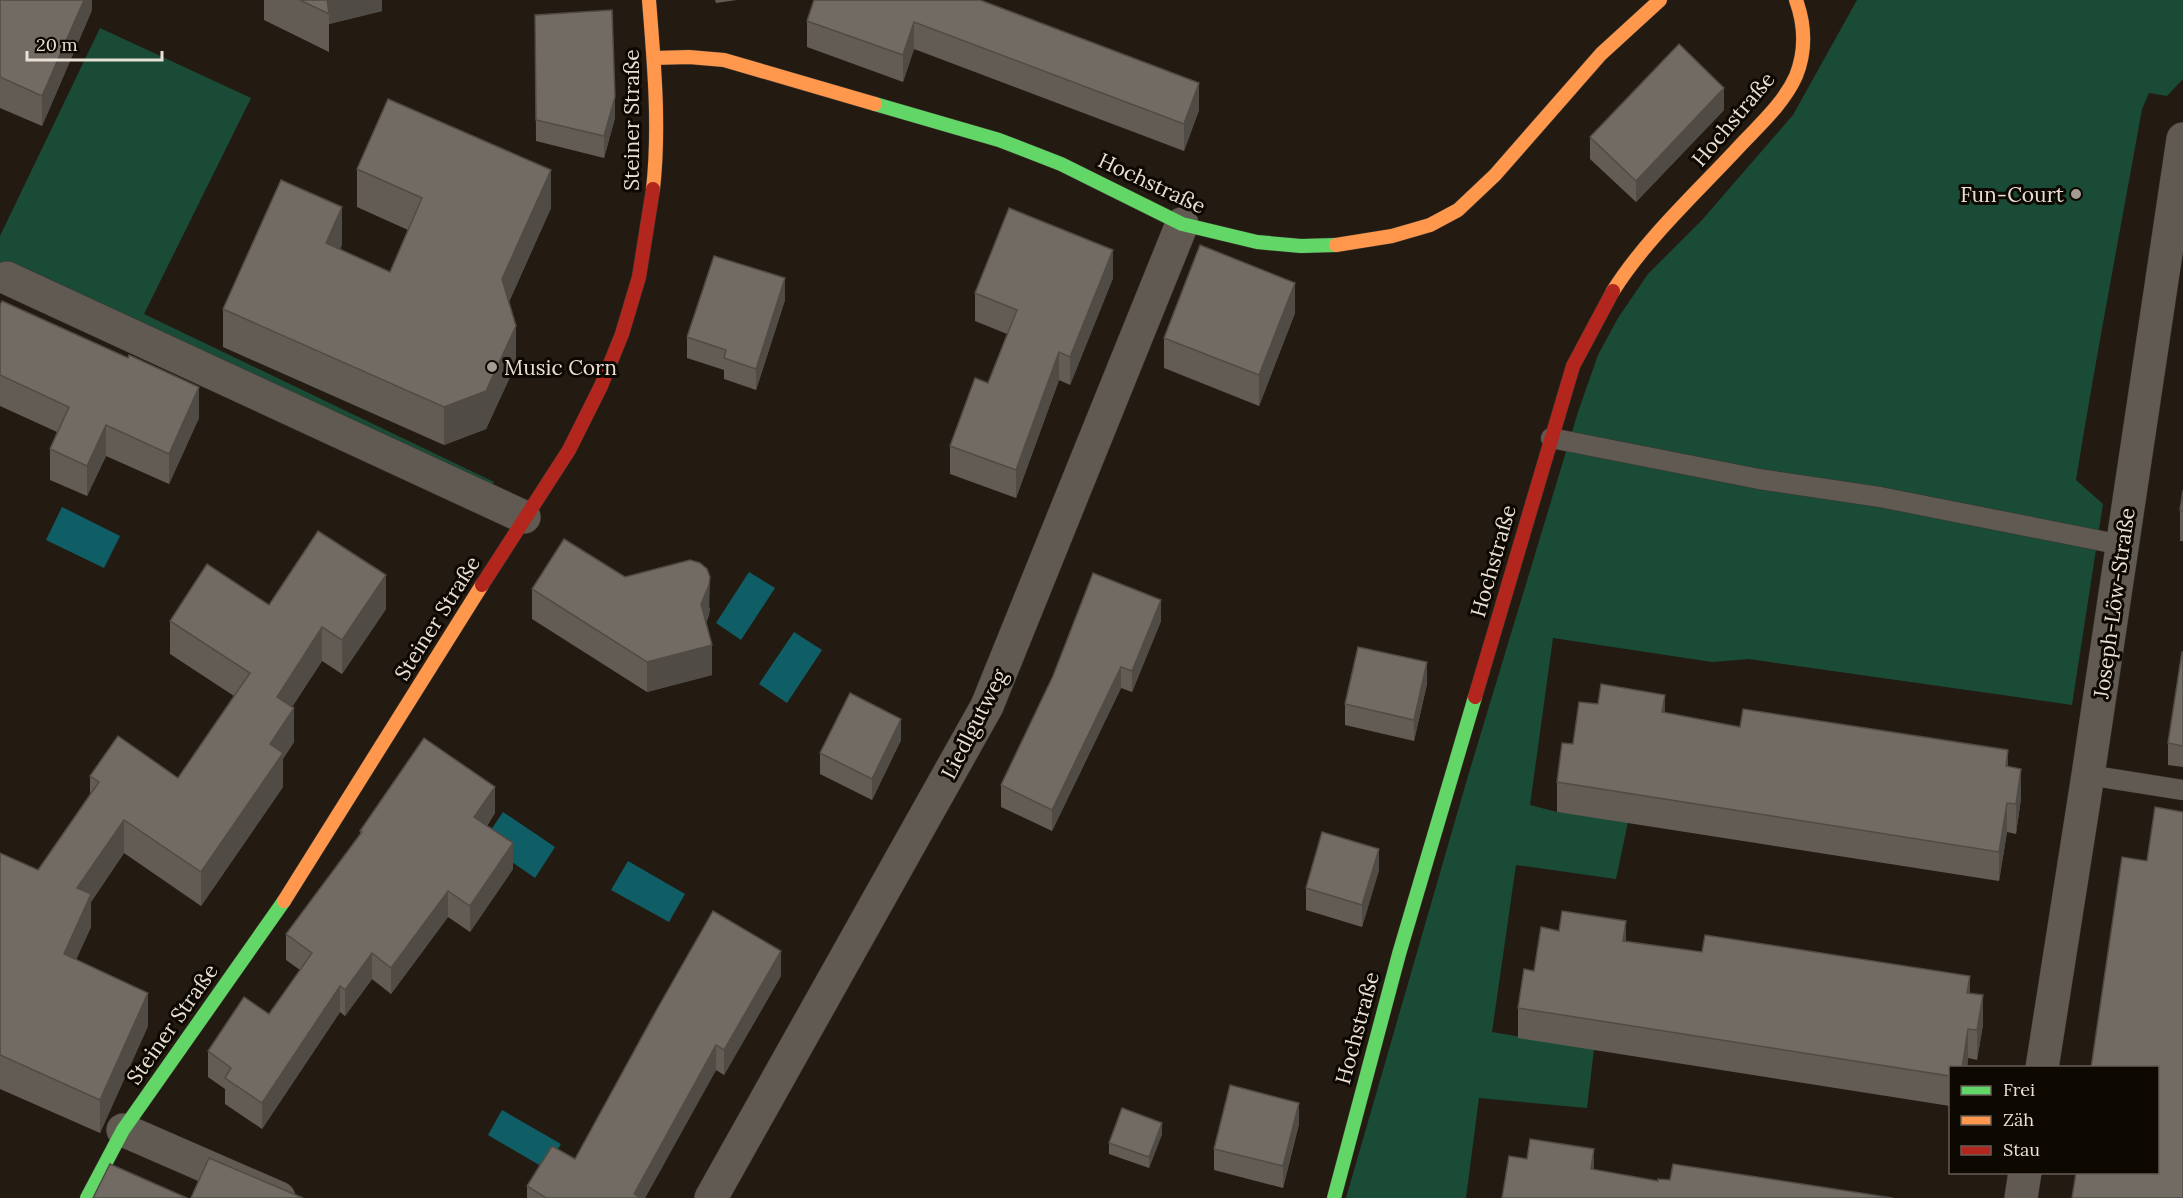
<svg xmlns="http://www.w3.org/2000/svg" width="2183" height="1198" viewBox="0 0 2183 1198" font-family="Lora,serif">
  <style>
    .green { fill: #194b37 }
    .water { fill: #0f5e65 }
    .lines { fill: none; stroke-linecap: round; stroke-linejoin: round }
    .lane-casing { stroke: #3c362f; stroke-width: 21 }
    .street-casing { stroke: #3c362f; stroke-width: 34 }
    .fast-casing { stroke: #3c362f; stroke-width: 15 }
    .slow-casing { stroke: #3c362f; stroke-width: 15 }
    .jam-casing { stroke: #3c362f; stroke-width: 15 }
    .lane { stroke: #605a53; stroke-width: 20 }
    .street { stroke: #605a53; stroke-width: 33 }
    .fast { stroke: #63d668; stroke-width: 14 }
    .slow { stroke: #ff974d; stroke-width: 14 }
    .jam { stroke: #b3261e; stroke-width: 14 }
    .wall { fill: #625c55 }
    .shaded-wall { fill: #504b45 }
    .building { fill: #726b63; stroke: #504b45; stroke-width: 1.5 }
    .poi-dot { fill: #a49b91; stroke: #0e0803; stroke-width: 2 }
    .labels { text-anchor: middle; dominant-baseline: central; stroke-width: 6; stroke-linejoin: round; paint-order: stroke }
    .street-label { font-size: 21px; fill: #e9e0d5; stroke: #0e0803 }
    .poi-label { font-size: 21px; fill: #e9e0d5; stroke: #0e0803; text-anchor: end }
  </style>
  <rect width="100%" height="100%" fill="#231b12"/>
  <g class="green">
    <path d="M1857,0H2183V79L2167,96L2149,93L2142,109C2120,232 2096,356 2076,480L2103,504L2072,705L1749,659L1712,662L1553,638L1530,805L1557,812L1628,822L1616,879L1516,865L1492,1032L1594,1049L1587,1108L1479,1098L1466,1198H1346L1468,776L1578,412L1598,355L1618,318L1648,274L1702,220L1793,115Z"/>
    <polygon points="100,28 251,98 144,314 494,482 489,490 0,263 0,236"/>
  </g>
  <g class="water">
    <polygon points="62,507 120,536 104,568 46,540"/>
    <polygon points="749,572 775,588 741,640 716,623"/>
    <polygon points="794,632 822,650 787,703 759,684"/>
    <polygon points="503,812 555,847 535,878 483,842"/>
    <polygon points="628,861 685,894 669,922 611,890"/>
    <polygon points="502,1110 561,1144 546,1169 488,1135"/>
  </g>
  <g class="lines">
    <g class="lane-casing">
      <g id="lane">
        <polyline points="1551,438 1759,479 1880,497 2122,545"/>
        <polyline points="2088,775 2183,790"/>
      </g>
    </g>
    <g class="street-casing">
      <g id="street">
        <polyline points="7,278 524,517"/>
        <polyline points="2042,1068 2088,775 2183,139"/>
        <polyline points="123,1130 279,1198"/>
        <polyline points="711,1198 987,706 1182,224"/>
        <polyline points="2021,1198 2025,1172"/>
      </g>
    </g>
    <g class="fast-casing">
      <g id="fast">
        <polyline points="875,104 999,140 1061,164 1182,224 1257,242 1301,246 1336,245"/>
        <polyline points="87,1198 123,1130 284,901"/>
        <polyline points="1334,1198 1399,954 1475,697"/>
      </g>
    </g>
    <g class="slow-casing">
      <g id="slow">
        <path d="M649,0C654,63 660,126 653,189"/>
        <polyline points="654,58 689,57 724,60 875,104"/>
        <polyline points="1336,245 1392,236 1430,225 1458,210 1495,175 1601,54 1660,0"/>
        <path d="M1613,291C1646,239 1694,195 1736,150C1757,127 1783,105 1796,76C1806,51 1805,25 1796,0"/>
        <polyline points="284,901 482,585"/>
      </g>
    </g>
    <g class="jam-casing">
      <g id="jam">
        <polyline points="482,585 569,450 601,386 622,334 639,277 653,189"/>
        <polyline points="1475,697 1573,366 1613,291"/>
      </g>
    </g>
    <use href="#lane" class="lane"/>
    <use href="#street" class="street"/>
    <use href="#fast" class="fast"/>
    <use href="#slow" class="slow"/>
    <use href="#jam" class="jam"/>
  </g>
  <g class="wall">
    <polygon points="0,0 92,0 92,10 42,126 0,108"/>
    <polygon points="264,0 382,0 382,11 329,24 329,52 264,20"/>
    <polygon points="715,0 737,0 716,3"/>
    <polygon points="980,0 1199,110 1184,151 914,49 903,82 807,47 807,21"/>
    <polygon points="535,15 615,118 604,158 536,141"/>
    <polygon points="1724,110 1636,202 1590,159 1590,137"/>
    <polygon points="357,169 551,208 509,302 516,364 486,429 444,445 223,347 223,309 342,245 340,249 390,272 408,230 357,207"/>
    <polygon points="1113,278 1070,385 1059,380 1016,498 950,474 950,446 988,383 1007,334 975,321 975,293"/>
    <polygon points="785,300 756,390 724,379 724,370 687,358 687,337"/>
    <polygon points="0,305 199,418 169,484 106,456 87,496 50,480 50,449 57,432 0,406"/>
    <polygon points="1295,313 1259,406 1164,368 1164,338"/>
    <polygon points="2183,490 2183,541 2180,541 2180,510"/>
    <polygon points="625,577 710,608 709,615 706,623 712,675 647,692 532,619 532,589"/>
    <polygon points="269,605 386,609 342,674 322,661 292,707 294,742 283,759 283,787 201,906 124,853 91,902 91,927 76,959 148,1026 100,1133 0,1089 0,853 38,870 90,794 90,776 178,778 234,696 170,654 170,621"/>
    <polygon points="1161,621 1132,692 1121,688 1052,831 1001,807 1001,785 1053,676"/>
    <polygon points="2183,652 2183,767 2168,765 2168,743"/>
    <polygon points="1427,684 1414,741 1345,725 1345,704"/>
    <polygon points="1598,704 1665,713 1740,727 2008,767 2021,798 2016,834 2007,832 1999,881 1557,812 1557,782 1573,744"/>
    <polygon points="901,740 872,800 820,774 820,753"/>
    <polygon points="495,813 487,826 513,869 470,932 448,917 391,994 372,979 345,1016 340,1012 262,1129 225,1104 225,1089 208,1077 208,1051 269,1014 300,970 286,960 286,934 360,834 360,831"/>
    <polygon points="1379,870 1362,927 1306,910 1306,888"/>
    <polygon points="1559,931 1970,993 1983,1024 1977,1060 1968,1058 1967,1068 1950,1068 1950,1106 1518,1038 1518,1008 1534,971"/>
    <polygon points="781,976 724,1075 716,1070 645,1198 527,1198 527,1186 575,1159"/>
    <polygon points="1299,1124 1283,1188 1214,1170 1214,1149"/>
    <polygon points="1162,1134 1149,1168 1109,1154 1109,1143"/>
  </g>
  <g class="shaded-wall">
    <polygon points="84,0 92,0 92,10 42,126 42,96"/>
    <polygon points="325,0 382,0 382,11 329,24 329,14"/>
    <polygon points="914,22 914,49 903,82 903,55"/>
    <polygon points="1199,83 1199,110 1184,151 1184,124"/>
    <polygon points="1724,88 1724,110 1636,202 1636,181"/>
    <polygon points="615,97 615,118 604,158 604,136"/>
    <polygon points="551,170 551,208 502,317 502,279"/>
    <polygon points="342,207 342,245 326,281 326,243"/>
    <polygon points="1113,250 1113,278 1070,385 1070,357"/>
    <polygon points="785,278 785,300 756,390 756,369"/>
    <polygon points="1295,283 1295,313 1259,406 1259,375"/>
    <polygon points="516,326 516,364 486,429 444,445 444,407"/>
    <polygon points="1059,352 1059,380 1016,498 1016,470"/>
    <polygon points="199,387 199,418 169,484 169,454"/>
    <polygon points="106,425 106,456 87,496 87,466"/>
    <polygon points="386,575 386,609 342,674 342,640"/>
    <polygon points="710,577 709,615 701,635 701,604"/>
    <polygon points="1161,600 1161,621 1132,692 1132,671"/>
    <polygon points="322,627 322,661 277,730 277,697"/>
    <polygon points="712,645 712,675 647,692 647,662"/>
    <polygon points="1427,662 1427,684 1414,741 1414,720"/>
    <polygon points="1121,667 1121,688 1052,831 1052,810"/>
    <polygon points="1665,695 1665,724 1662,712"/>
    <polygon points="294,708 294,742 283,759 283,787 201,906 201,872 270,744"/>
    <polygon points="901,719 901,740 872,800 872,779"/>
    <polygon points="2008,750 2008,780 2006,766"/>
    <polygon points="2021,769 2021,798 2016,834 2016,804"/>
    <polygon points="495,787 495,813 474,843 474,817"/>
    <polygon points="2007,803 2007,832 1999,881 1999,852"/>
    <polygon points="124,820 124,853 91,902 91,927 64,987 64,954 77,888"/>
    <polygon points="513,843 513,869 470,932 470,906"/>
    <polygon points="1379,849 1379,870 1362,927 1362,905"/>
    <polygon points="448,891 448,917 391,994 391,968"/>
    <polygon points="1626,921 1626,950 1623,941"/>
    <polygon points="781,951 781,976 724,1075 724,1050"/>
    <polygon points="372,953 372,979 345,1016 345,990"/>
    <polygon points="1970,976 1970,1006 1967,993"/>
    <polygon points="340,986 340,1012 262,1129 262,1103"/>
    <polygon points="148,993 148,1026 100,1133 100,1100"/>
    <polygon points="1983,995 1983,1024 1977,1060 1977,1030"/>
    <polygon points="1968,1029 1968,1058 1967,1068 1962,1068"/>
    <polygon points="716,1045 716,1070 645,1198 634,1198 634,1194"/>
    <polygon points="1299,1103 1299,1124 1283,1188 1283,1166"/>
    <polygon points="1162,1123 1162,1134 1149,1168 1149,1157"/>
    <polygon points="1594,1149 1594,1179 1591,1169"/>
  </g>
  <g class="building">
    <polygon points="0,0 84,0 42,96 0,77"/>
    <polygon points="300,0 327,0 329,14"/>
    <polygon points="814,0 980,0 1199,83 1184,124 914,22 903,55 807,21"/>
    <polygon points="612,10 615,97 604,136 536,120 535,15"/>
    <polygon points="1679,44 1724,88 1636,181 1590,137"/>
    <polygon points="388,99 551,170 502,279 516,326 486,391 444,407 223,309 281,180 342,207 326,243 390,272 422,198 357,169"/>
    <polygon points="1009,208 1113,250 1070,357 1059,352 1016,470 950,446 975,378 988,383 1017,310 975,293"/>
    <polygon points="1200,245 1295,283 1259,375 1164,338"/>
    <polygon points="714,256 785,278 756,369 724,358 726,350 687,337"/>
    <polygon points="2,301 128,358 129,355 199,387 169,454 106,425 87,466 50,449 69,407 0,375 0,305"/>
    <polygon points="2183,490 2183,511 2180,510"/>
    <polygon points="318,531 386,575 342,640 322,627 277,697 294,708 270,744 283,753 201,872 124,820 77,888 91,894 64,954 148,993 100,1100 0,1055 0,853 38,870 99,782 90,776 118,736 178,778 250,673 170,621 207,564 269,605"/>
    <polygon points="564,539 625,577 690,560 700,563 707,569 710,577 709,585 701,604 712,645 647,662 532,589"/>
    <polygon points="1093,573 1161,600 1132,671 1121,667 1052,810 1001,785 1053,676"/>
    <polygon points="1358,647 1427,662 1414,720 1345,704"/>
    <polygon points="2182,652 2183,652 2183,746 2168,743"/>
    <polygon points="1601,684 1665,695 1662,712 1740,727 1743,709 2008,750 2006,766 2021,769 2016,804 2007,803 1999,852 1557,782 1562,743 1573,744 1579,702 1598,704"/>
    <polygon points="850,693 901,719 872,779 820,753"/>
    <polygon points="424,738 495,787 474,817 513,843 470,906 448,891 391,968 372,953 345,990 340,986 262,1103 225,1078 231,1068 208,1051 244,997 269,1014 312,953 286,934 362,832 360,831"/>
    <polygon points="2155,807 2183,812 2183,1198 2072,1198 2076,1173 2157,1173 2157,1068 2091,1068 2122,857 2147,861"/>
    <polygon points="1322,832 1379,849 1362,905 1306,888"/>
    <polygon points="713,911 781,951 724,1050 716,1045 634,1194 639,1197 638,1198 546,1198 527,1186 552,1146 575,1159 656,1011"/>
    <polygon points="1562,911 1626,921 1623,941 1702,952 1705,935 1970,976 1967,993 1983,995 1977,1030 1968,1029 1962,1068 1950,1068 1950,1076 1518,1008 1524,969 1534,971 1541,927 1559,931"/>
    <polygon points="1230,1085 1299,1103 1283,1166 1214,1149"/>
    <polygon points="1122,1108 1162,1123 1149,1157 1109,1143"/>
    <polygon points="1530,1139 1594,1149 1591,1169 1658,1181 1658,1179 1670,1180 1673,1164 1893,1198 1502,1198 1509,1156 1527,1159"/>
    <polygon points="209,1158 303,1198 191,1198"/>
    <polygon points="110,1164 187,1198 93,1198"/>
  </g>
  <g class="poi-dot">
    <circle cx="2076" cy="194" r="6"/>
    <circle cx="492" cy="367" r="6"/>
  </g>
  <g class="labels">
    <g class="street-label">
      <text transform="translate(1733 119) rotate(-50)">Hochstraße</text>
      <text transform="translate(631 120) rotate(-90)">Steiner Straße</text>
      <text transform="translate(1152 183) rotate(25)">Hochstraße</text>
      <text transform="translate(1493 561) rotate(-74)">Hochstraße</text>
      <text transform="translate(2114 603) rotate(-82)">Joseph-Löw-Straße</text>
      <text transform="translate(437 618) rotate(-58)">Steiner Straße</text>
      <text transform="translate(974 724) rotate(-63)">Liedlgutweg</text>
      <text transform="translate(172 1024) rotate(-55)">Steiner Straße</text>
      <text transform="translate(1357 1028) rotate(-75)">Hochstraße</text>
    </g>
    <g class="poi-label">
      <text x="2064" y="194">Fun-Court</text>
      <text x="504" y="367" text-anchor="start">Music Corn</text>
    </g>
  </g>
  <rect x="1949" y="1066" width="210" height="108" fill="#0e0803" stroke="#665e57" stroke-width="1.5"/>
  <rect x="1961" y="1086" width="30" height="9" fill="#63d668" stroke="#665e57" stroke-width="1.5"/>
  <text x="2003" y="1096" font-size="18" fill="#e9e0d5">Frei</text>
  <rect x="1961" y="1116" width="30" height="9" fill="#ff974d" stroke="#665e57" stroke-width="1.5"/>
  <text x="2003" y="1126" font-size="18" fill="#e9e0d5">Zäh</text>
  <rect x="1961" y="1146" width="30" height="9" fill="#b3261e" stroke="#665e57" stroke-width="1.5"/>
  <text x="2003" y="1156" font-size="18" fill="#e9e0d5">Stau</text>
  <path d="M27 51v9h135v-9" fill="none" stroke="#e9e0d5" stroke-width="3"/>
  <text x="36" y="51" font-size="18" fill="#e9e0d5" stroke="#0e0803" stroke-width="4.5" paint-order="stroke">20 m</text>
</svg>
